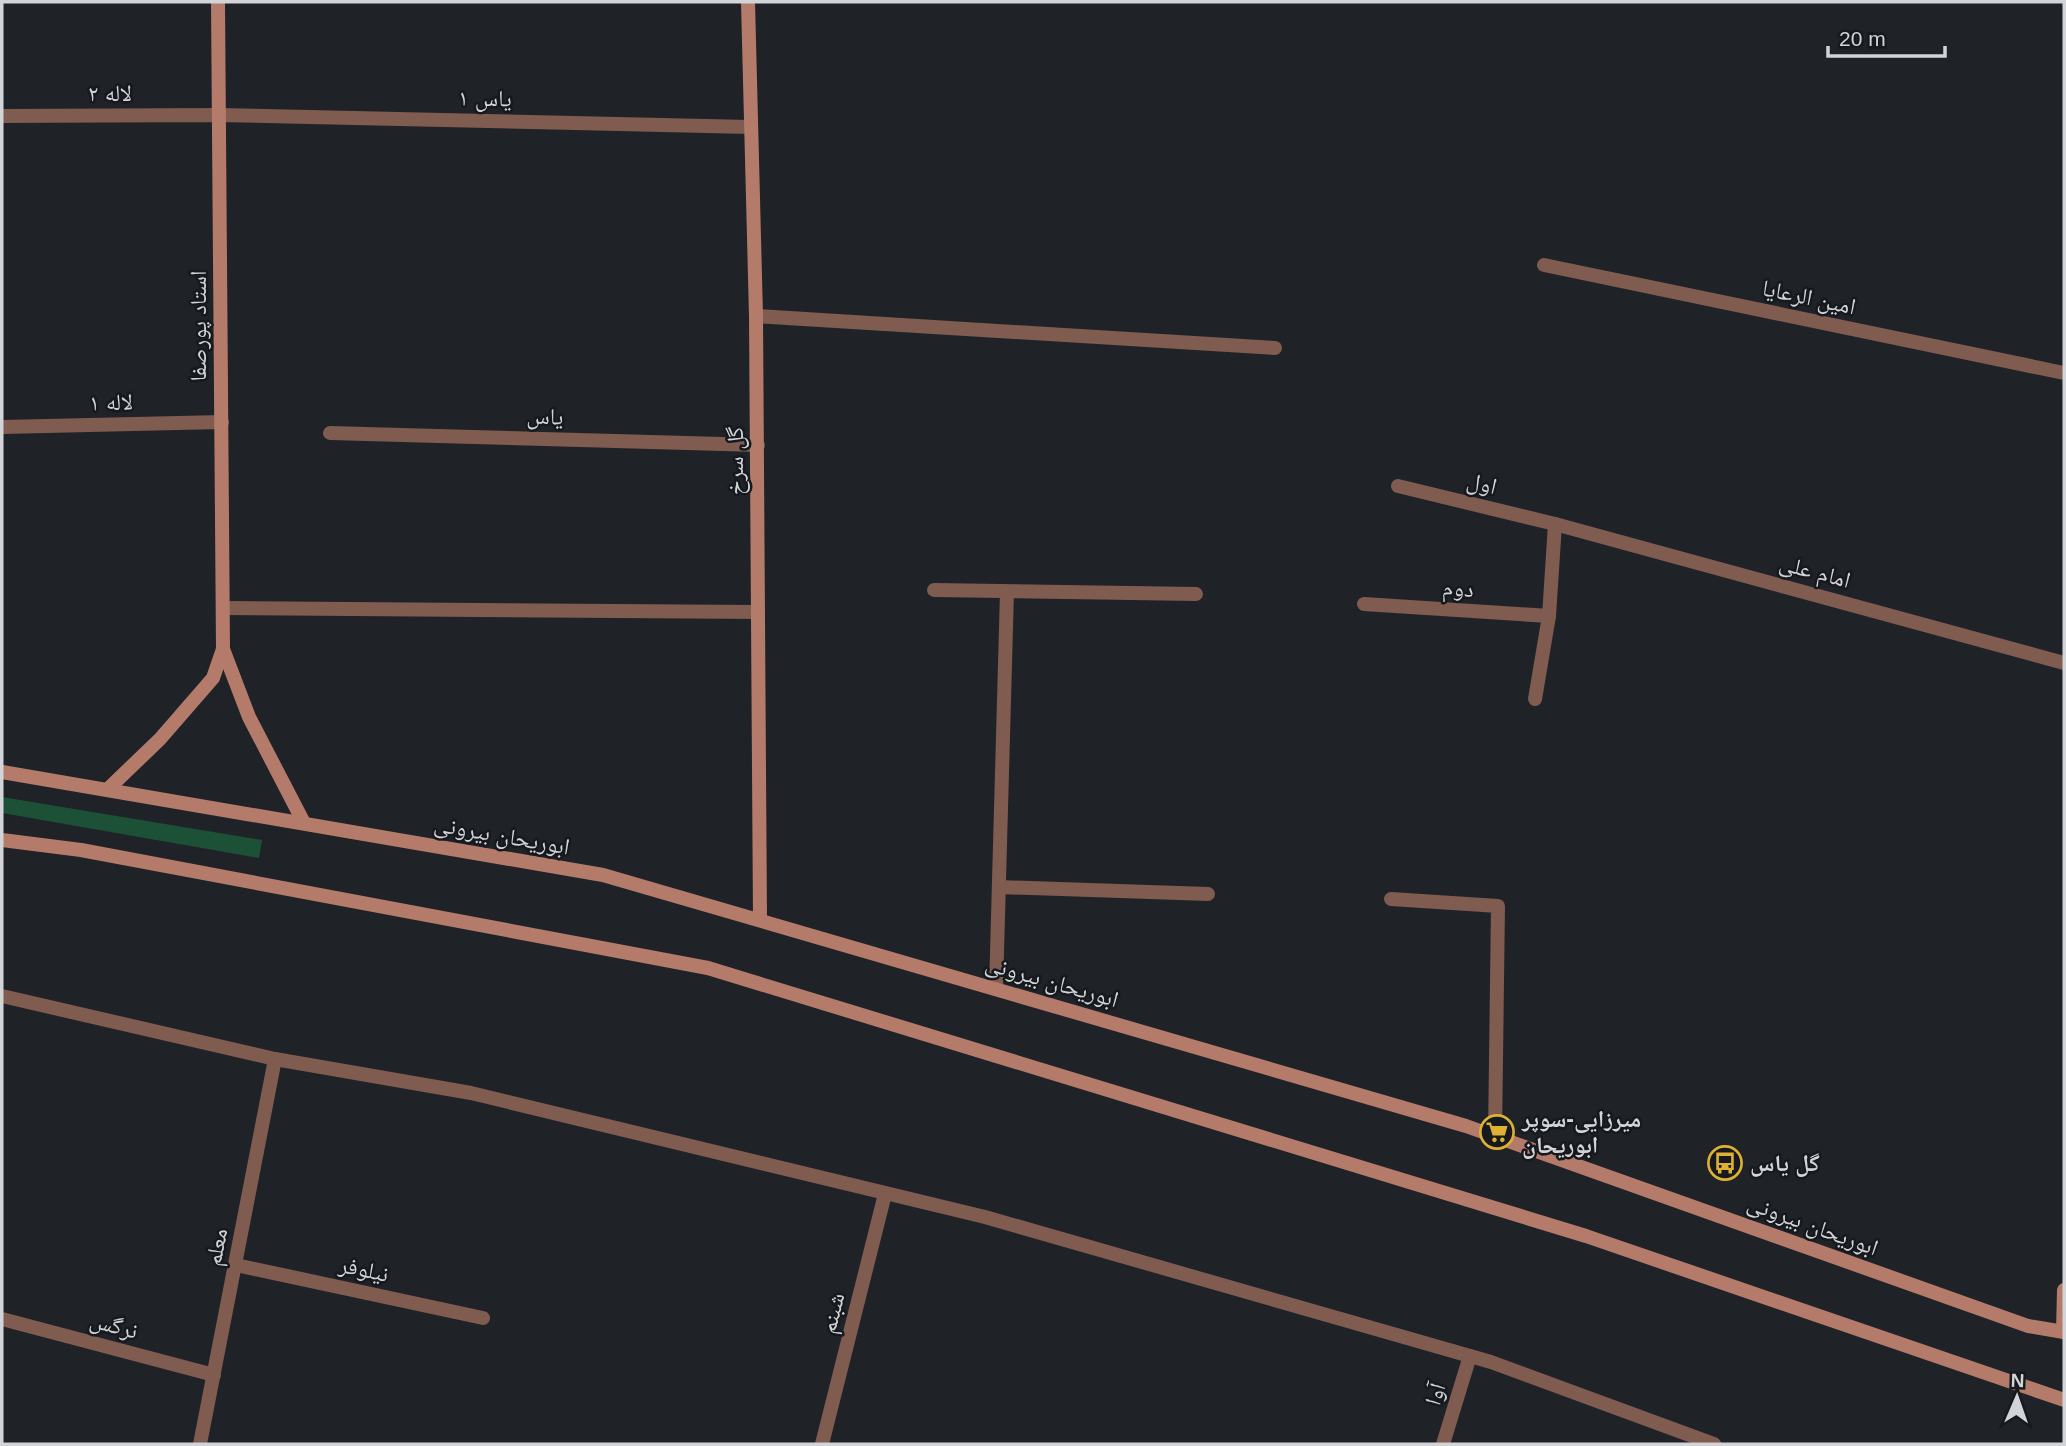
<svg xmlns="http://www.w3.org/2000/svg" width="2066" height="1446" viewBox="0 0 2066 1446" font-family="Helvetica,'Noto Naskh Arabic',sans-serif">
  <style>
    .green { fill: #1c5037 }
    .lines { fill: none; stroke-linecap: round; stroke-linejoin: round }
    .street { stroke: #7f5b50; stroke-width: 14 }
    .secondary { stroke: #b47b6a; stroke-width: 14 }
    .labels { text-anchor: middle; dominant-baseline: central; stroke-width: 5; stroke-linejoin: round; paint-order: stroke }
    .street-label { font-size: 23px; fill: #d2d4d8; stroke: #16191d }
    .poi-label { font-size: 23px; font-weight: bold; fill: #d2d4d8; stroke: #16191d; text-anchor: start }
  </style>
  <rect width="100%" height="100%" fill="#1f2227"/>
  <polygon class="green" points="2,797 262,840 259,858 2,813"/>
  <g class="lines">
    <g class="street">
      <polyline points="2,116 219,115 750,127"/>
      <polyline points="1544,265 2064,373"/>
      <polyline points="756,316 1275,348"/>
      <polyline points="2,427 222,422"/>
      <polyline points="330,433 758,445"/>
      <polyline points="1398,486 1555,524 2064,663"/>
      <polyline points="934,590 1196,594"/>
      <polyline points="1364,604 1549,616"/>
      <polyline points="224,608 758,612"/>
      <polyline points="1535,699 1549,616 1555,524"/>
      <polyline points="999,887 1208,894"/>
      <polyline points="1391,899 1498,906 1495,1136"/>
      <polyline points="996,989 1007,592"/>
      <polyline points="2,996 275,1059 471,1093 985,1217 1491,1362 1714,1444"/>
      <polyline points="236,1265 483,1318"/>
      <polyline points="2,1319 214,1375"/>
      <polyline points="200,1444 275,1059"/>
      <polyline points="822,1444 885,1194"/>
      <polyline points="1443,1444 1470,1356"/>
    </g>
    <g class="secondary">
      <polyline points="748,2 756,316 760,920"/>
      <polyline points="223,649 249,717 304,823"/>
      <polyline points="2,772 603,875 1466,1126 2028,1326 2064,1332"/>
      <polyline points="108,789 160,739 213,678 223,649 218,2"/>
      <polyline points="2,840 81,850 708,968 1586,1236 2064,1400"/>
      <polyline points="2063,1332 2064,1290"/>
    </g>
  </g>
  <defs>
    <g id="supermarket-ring" transform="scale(1.75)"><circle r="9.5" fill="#16191d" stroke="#deb133" stroke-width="1.5"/><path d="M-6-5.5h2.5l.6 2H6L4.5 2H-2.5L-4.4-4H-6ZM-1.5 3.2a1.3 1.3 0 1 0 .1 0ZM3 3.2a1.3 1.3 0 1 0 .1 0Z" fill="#deb133"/></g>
    <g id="bus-ring" transform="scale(1.75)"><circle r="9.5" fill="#16191d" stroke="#deb133" stroke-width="1.5"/><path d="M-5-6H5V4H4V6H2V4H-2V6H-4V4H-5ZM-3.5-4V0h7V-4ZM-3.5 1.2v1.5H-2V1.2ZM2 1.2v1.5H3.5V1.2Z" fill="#deb133"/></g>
  </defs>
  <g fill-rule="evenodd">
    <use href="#supermarket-ring" x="1497" y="1132"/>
    <use href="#bus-ring" x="1725" y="1163"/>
  </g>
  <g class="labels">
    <g class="street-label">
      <text x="110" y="93">لاله ۲</text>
      <text transform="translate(485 98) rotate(1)">یاس ۱</text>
      <text transform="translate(1809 297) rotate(12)">امین الرعایا</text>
      <text transform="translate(198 326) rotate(-90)">استاد پورصفا</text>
      <text transform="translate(111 402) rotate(-1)">لاله ۱</text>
      <text transform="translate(545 416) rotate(2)">یاس</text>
      <text transform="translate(735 461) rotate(-90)">گل سرخ</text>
      <text transform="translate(1482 483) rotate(14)">اول</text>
      <text transform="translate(1815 571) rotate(15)">امام علی</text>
      <text transform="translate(1458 588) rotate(4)">دوم</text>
      <text transform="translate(502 835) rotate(10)">ابوریحان بیرونی</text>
      <text transform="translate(1052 981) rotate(16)">ابوریحان بیرونی</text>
      <text transform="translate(1813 1225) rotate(20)">ابوریحان بیرونی</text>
      <text transform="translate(216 1247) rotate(-79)">معلم</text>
      <text transform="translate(364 1269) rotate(12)">نیلوفر</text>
      <text transform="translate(832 1313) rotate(-76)">شبنم</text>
      <text transform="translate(114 1325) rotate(15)">نرگس</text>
      <text transform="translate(1435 1394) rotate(-73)">آوا</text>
    </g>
    <g class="poi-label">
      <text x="1522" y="1119">میرزایی-سوپر<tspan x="1522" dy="26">ابوریحان</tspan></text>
      <text x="1750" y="1163">گل یاس</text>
    </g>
  </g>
  <rect width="2066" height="1446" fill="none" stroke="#d2d4d8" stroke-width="7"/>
  <g transform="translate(2017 1397) rotate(2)" stroke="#16191d" stroke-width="5" paint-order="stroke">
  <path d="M0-5L12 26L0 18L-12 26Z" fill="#d2d4d8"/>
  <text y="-10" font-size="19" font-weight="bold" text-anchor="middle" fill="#d2d4d8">N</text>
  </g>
  <path d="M1828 46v10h117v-10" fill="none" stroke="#d2d4d8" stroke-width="3.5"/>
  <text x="1839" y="46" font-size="21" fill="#d2d4d8" stroke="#16191d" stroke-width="5" paint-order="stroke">20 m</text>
</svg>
